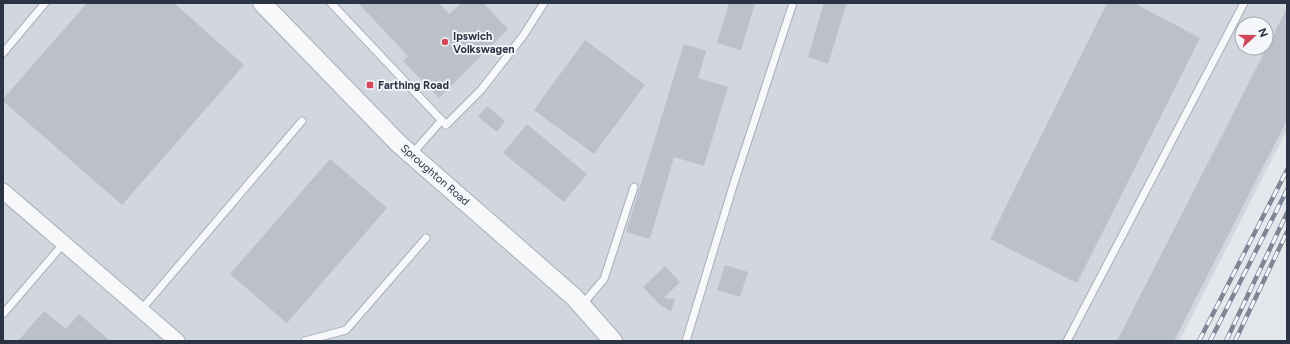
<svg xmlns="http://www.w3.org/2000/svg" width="1290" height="344" viewBox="0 0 1290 344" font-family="Figtree,sans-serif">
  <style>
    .built { fill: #d2d6de; fill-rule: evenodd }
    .building { fill: #bbc0ca }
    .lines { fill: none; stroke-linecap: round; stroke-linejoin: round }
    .service-casing { stroke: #a9aeb7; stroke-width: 9 }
    .minor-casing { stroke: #a9aeb7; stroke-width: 17 }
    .tertiary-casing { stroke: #a9aeb7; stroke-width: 20 }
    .service { stroke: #f7f8fa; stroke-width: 7 }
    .minor { stroke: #f7f8fa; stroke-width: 15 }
    .tertiary { stroke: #f7f8fa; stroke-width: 18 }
    .rail-casing { stroke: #7d8696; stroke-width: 4.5 }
    .rail { stroke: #f4f6f9; stroke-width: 3; stroke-dasharray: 9; stroke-linecap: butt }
    .poi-dot { fill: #d1495b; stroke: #f4f6f9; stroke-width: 1.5 }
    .labels { text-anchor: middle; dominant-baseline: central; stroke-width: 3.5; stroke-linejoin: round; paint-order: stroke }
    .poi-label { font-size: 11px; font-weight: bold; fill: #2b3445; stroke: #f4f6f9; text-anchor: start }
    .street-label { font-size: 11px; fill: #2b3445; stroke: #f4f6f9 }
  </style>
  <rect width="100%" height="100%" fill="#e4e7ec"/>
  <path class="built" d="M3,3H1287V130L1179,341H3ZM1242,24H1266V48H1242Z"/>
  <g class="building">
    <polygon points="87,3 174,3 244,65 122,205 3,101 3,99"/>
    <polygon points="358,3 439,3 449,14 462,3 487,3 485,5 508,29 439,98 403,61 408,56"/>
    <polygon points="729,3 755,3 741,50 717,43"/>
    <polygon points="824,3 847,3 828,64 808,57"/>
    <polygon points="1107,3 1134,3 1200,38 1077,283 990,239"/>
    <polygon points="1287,8 1287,120 1174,341 1117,341"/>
    <polygon points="585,40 645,85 594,154 534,110"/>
    <polygon points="684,44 706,51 698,78 728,87 704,166 674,157 650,239 626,232"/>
    <polygon points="487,106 505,121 497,132 478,117"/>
    <polygon points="527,124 587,174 564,202 503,153"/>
    <polygon points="330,159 387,208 287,323 230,274"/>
    <polygon points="725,265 748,272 740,297 717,290"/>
    <polygon points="665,266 680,282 664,298 675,299 671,312 658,303 643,287"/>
    <polygon points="44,311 66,329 79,314 110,341 18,341"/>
  </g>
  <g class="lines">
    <g class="service-casing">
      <g id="service">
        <polyline points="331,3 446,125 481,90 523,36 544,3"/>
        <polyline points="3,53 45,3"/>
        <polyline points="412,154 442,120"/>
        <polyline points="582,305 604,279 634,187"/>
        <polyline points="141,310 302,121"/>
        <polyline points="3,314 64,243"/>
        <polyline points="305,341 346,330 426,238"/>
        <polyline points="686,341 733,186 793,3"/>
        <polyline points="1067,341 1244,3"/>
      </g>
    </g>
    <g class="minor-casing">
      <polyline id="minor" points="3,191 177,341"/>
    </g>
    <g class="tertiary-casing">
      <polyline id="tertiary" points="262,3 399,144 574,297 613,341"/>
    </g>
    <use href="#service" class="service"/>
    <use href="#minor" class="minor"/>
    <use href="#tertiary" class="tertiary"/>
    <g class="rail-casing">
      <g id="rail">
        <polyline points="1199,341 1287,170"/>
        <polyline points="1210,341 1287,190"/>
        <polyline points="1226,341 1287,213"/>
        <polyline points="1235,341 1287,232"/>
      </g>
    </g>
    <use href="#rail" class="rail"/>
  </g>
  <g class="poi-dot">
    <circle cx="445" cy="42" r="4"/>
    <rect x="366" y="81" width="8" height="8" rx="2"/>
  </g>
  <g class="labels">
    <g class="poi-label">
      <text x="453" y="36">Ipswich<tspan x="453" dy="13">Volkswagen</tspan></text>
      <text x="378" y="85">Farthing Road</text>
    </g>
    <g class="street-label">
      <text transform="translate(435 175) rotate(41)">Sproughton Road</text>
    </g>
  </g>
  <rect width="1290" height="344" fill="none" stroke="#2b3445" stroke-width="8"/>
  <g transform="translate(1254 36) rotate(69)"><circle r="19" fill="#f4f6f9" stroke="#a4a8b1"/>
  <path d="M0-3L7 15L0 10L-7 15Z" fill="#d1495b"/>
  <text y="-6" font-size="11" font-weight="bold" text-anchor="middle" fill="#2b3445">N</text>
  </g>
</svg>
